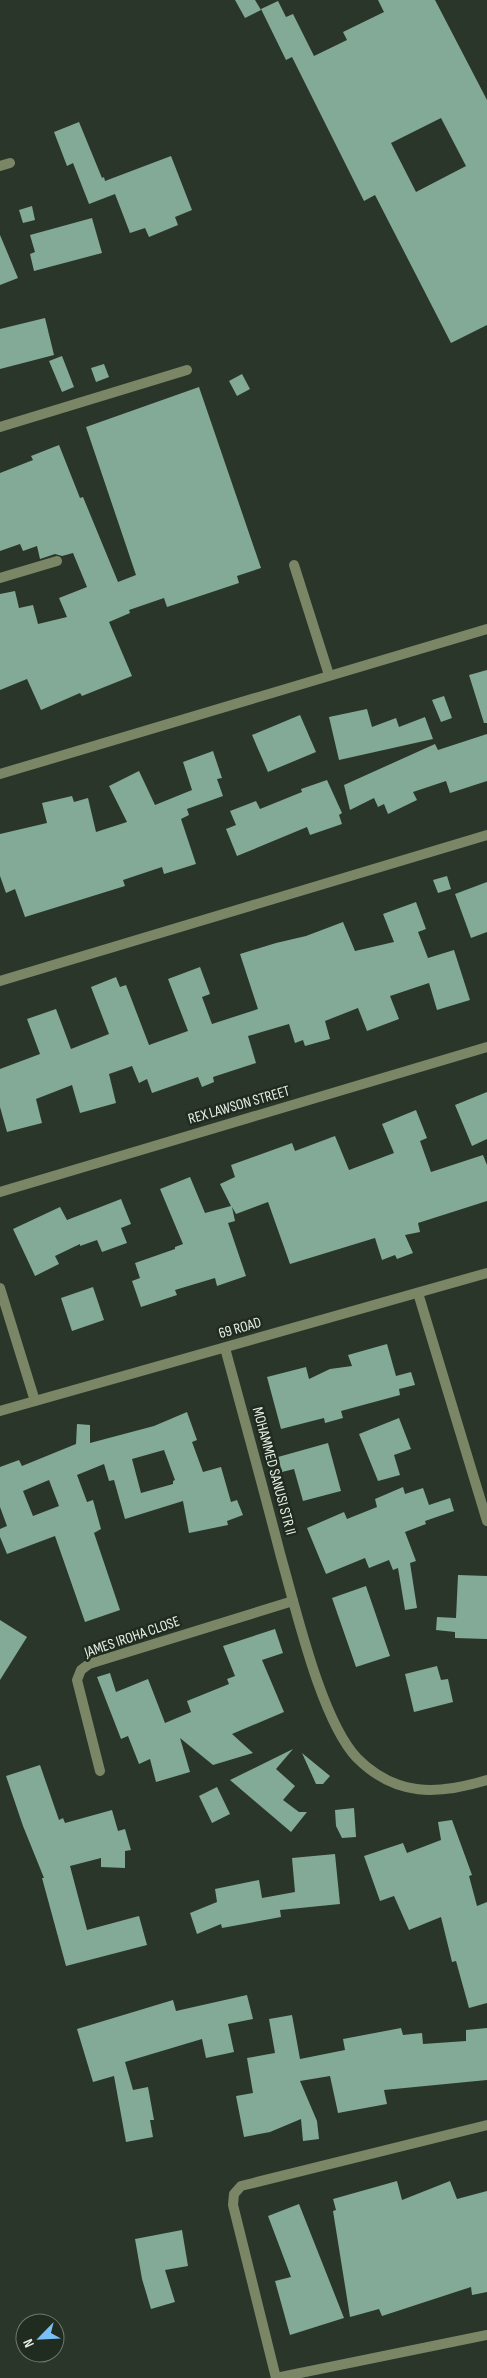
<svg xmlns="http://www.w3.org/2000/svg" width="487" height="2378" viewBox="0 0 487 2378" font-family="'Sofia Sans Condensed',sans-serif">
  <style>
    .building { fill: #83aa97; fill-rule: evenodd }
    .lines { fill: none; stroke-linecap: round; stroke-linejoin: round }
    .minor { stroke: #7a8665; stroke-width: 10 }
    .labels { text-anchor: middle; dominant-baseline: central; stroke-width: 5; stroke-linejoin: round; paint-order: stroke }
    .street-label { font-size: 15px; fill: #e7efe7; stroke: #202c1f }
  </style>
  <rect width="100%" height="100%" fill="#293629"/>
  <g class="building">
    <polygon points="235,0 255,0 261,10 245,18"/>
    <path d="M378,0H435L487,100V325L451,343L375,195L364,201L292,57L286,60L261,9L278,1L286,17L293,14L314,56L347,40L343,32L384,12ZM441,118L466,166L416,192L391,143Z"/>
    <polygon points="79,122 102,178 104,177 105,181 171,156 192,210 175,217 178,225 149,237 145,228 130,233 115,194 89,204 73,163 67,166 54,132"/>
    <polygon points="32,206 35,220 23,223 19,210"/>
    <polygon points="92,218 102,253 34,271 30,254 35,252 30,235"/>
    <polygon points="0,235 18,278 0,285"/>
    <polygon points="45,318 54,355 0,369 0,329"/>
    <polygon points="62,356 74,387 62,392 49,361"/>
    <polygon points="104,364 109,377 96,382 91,368"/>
    <polygon points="242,374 250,389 237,396 229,381"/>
    <polygon points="199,387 261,568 237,576 239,583 167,607 164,598 129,610 130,613 109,622 132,676 82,696 80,693 41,710 27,679 0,690 0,594 15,591 19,608 33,605 38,624 67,617 59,598 87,587 73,553 62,556 55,554 40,559 37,546 23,551 20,544 0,551 0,473 33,460 31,456 59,445 80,498 83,497 118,582 136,575 86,427"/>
    <polygon points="487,670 487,723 484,723 469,675"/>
    <polygon points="444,696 452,718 441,722 432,700"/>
    <polygon points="367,709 372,727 396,718 399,727 425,717 433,739 339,760 329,717"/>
    <polygon points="300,715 316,752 268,772 252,735"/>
    <polygon points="487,734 487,781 450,793 446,781 413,792 417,800 388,814 384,804 378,807 374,798 350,810 344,785 435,744 438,750"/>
    <polygon points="213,751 222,778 217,779 223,796 187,809 189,815 181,819 196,864 164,874 162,867 123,880 125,886 25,917 15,889 6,893 0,876 0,834 47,823 42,803 72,796 74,802 88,798 96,832 127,822 109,786 139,771 155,805 192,790 183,762"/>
    <polygon points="327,780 342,813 339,815 342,824 310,835 307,827 237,856 226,829 236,825 230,811 256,801 260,809 302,792 301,789"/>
    <polygon points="447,876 451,889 438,893 433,880"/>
    <polygon points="487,882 487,932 471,938 455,894"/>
    <polygon points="416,902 426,929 418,932 428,958 454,950 470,1000 437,1010 429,983 390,996 399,1019 367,1031 358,1008 325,1021 330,1039 305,1046 303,1040 295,1043 289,1024 248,1036 256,1063 213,1077 214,1082 202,1087 198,1077 152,1093 147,1079 139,1083 132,1066 109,1074 116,1103 80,1113 72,1085 36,1099 42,1123 7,1132 0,1107 0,1069 40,1054 27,1019 56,1009 71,1049 109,1034 91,987 116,977 120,987 126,985 149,1045 188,1031 168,979 200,967 210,994 202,997 212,1024 258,1009 240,954 276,943 306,936 343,922 355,951 394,942 383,914"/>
    <polygon points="487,1092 487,1139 472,1146 455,1105"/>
    <polygon points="416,1110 427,1138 420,1141 431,1172 483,1155 487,1165 487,1201 418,1223 420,1232 405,1235 413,1253 397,1259 395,1255 382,1260 375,1238 290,1264 268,1202 236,1214 232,1207 235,1221 228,1223 246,1276 217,1286 215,1278 175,1290 177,1295 141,1307 132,1281 140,1278 135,1263 175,1249 175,1247 183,1244 160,1189 190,1177 205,1213 231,1206 220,1184 235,1177 231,1165 292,1143 295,1151 335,1136 349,1170 394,1153 382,1124"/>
    <polygon points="121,1199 131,1224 121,1228 127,1243 102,1252 97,1240 80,1246 80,1244 55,1256 59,1264 35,1276 13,1229 60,1207 67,1220"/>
    <polygon points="93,1287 104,1320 72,1331 61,1298"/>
    <polygon points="387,1344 396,1376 411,1372 415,1385 399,1389 400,1395 341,1411 343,1418 325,1423 324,1418 281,1429 267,1377 306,1367 309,1379 330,1369 352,1366 348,1355"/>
    <path d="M187,1412L197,1440L192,1442L203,1472L221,1467L231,1502L237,1500L243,1515L227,1521L228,1525L189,1533L183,1501L125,1519L114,1480L109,1481L104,1464L77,1475L87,1502L93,1500L101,1529L94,1533L120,1610L85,1622L55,1536L7,1554L0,1537V1529L7,1526L0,1507V1467L19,1460L22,1466L76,1444L77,1424L90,1425V1443L154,1426ZM164,1450L175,1480L173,1481V1484L141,1493L132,1459ZM49,1480L59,1506L33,1516L23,1491Z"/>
    <polygon points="399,1418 411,1449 394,1455 400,1475 378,1481 359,1434"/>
    <polygon points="328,1443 341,1491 303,1501 294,1469 282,1472 278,1457"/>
    <polygon points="403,1487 405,1494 423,1488 429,1505 450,1498 454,1511 425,1521 426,1524 405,1532 416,1561 410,1563 417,1608 405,1610 398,1568 393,1570 389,1560 369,1568 365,1558 326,1574 307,1528 344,1512 347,1519 377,1507 375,1499"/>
    <polygon points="458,1575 487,1576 487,1639 455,1638 455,1632 436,1630 437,1617 456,1618"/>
    <polygon points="366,1586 390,1656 356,1667 332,1598"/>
    <polygon points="0,1620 27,1637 0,1680"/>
    <polygon points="275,1629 283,1653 262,1660 284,1712 232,1734 253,1753 213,1765 180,1738 190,1772 156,1782 150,1759 139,1764 128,1736 121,1739 97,1677 110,1673 116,1692 148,1679 165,1723 191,1712 187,1701 229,1684 227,1679 235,1676 223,1646"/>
    <polygon points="437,1666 441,1680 448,1679 453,1702 414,1712 405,1674"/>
    <polygon points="293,1749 276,1769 295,1786 283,1800 299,1812 307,1812 291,1832 230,1780"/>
    <polygon points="302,1753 330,1776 323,1784 316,1784"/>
    <polygon points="40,1765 59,1820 63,1818 65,1823 112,1810 118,1831 125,1829 131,1850 125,1851 125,1868 101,1867 101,1858 70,1866 87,1930 139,1916 147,1945 66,1966 42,1878 44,1878 23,1826 6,1776"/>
    <polygon points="217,1787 230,1814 212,1823 199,1796"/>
    <polygon points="354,1808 356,1837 342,1838 336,1826 335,1810"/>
    <polygon points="452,1820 472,1875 469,1876 477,1906 487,1902 487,2003 469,2008 456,1961 452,1962 441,1917 409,1930 394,1896 380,1901 364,1856 403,1843 407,1853 441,1840 438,1822"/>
    <polygon points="335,1854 340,1904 280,1910 281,1917 222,1928 221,1924 197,1934 190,1913 217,1902 215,1889 259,1880 262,1898 295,1892 292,1858"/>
    <polygon points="247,1995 253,2019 228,2024 234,2052 206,2058 202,2039 125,2062 133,2090 148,2087 154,2120 150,2120 153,2137 126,2142 114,2076 93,2082 77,2029 173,2000 176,2011"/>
    <polygon points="292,2015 300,2059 345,2050 343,2039 401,2028 403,2035 422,2033 423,2044 466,2041 466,2030 487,2028 487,2080 384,2090 387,2104 338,2113 330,2076 300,2081 317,2121 319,2139 303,2141 301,2119 270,2132 244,2137 236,2096 253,2093 247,2058 275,2053 269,2019"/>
    <polygon points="397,2181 402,2200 450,2181 457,2199 487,2191 487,2292 472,2295 471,2287 382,2316 379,2309 350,2317 333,2211 336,2210 333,2199"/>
    <polygon points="299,2204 344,2318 290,2335 275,2281 291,2277 268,2216"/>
    <polygon points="182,2230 188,2266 165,2270 175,2302 151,2309 142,2279 135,2239"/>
  </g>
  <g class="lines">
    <g class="minor">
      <polyline points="0,166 10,163"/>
      <polyline points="0,427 187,370"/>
      <polyline points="294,565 329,675"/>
      <polyline points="0,578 57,561"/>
      <polyline points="0,774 487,629"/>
      <polyline points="0,981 487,835"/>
      <polyline points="0,1192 487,1047"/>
      <polyline points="0,1288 35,1401"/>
      <polyline points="418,1293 487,1521"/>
      <path d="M225,1348C244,1418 263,1487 281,1557C296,1609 321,1720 357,1758C396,1797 438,1795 487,1780"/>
      <polyline points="0,1411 487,1273"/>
      <polyline points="100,1771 77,1680 81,1670 89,1664 293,1601"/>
      <polyline points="487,2125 241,2186 234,2194 233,2205 276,2378 487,2335"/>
    </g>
  </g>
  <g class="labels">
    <g class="street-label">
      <text transform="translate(239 1105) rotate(-16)">REX LAWSON STREET</text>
      <text transform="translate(240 1328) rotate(-16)">69 ROAD</text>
      <text transform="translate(274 1471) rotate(75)">MOHAMMED SANUSI STR II</text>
      <text transform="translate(132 1637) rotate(-19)">JAMES IROHA CLOSE</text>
    </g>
  </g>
  <g transform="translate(40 2338) rotate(246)"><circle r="24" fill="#202c1f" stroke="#707a6f"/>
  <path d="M0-4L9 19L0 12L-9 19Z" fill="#79bff8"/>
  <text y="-8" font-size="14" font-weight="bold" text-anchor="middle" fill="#e7efe7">N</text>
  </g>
</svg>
